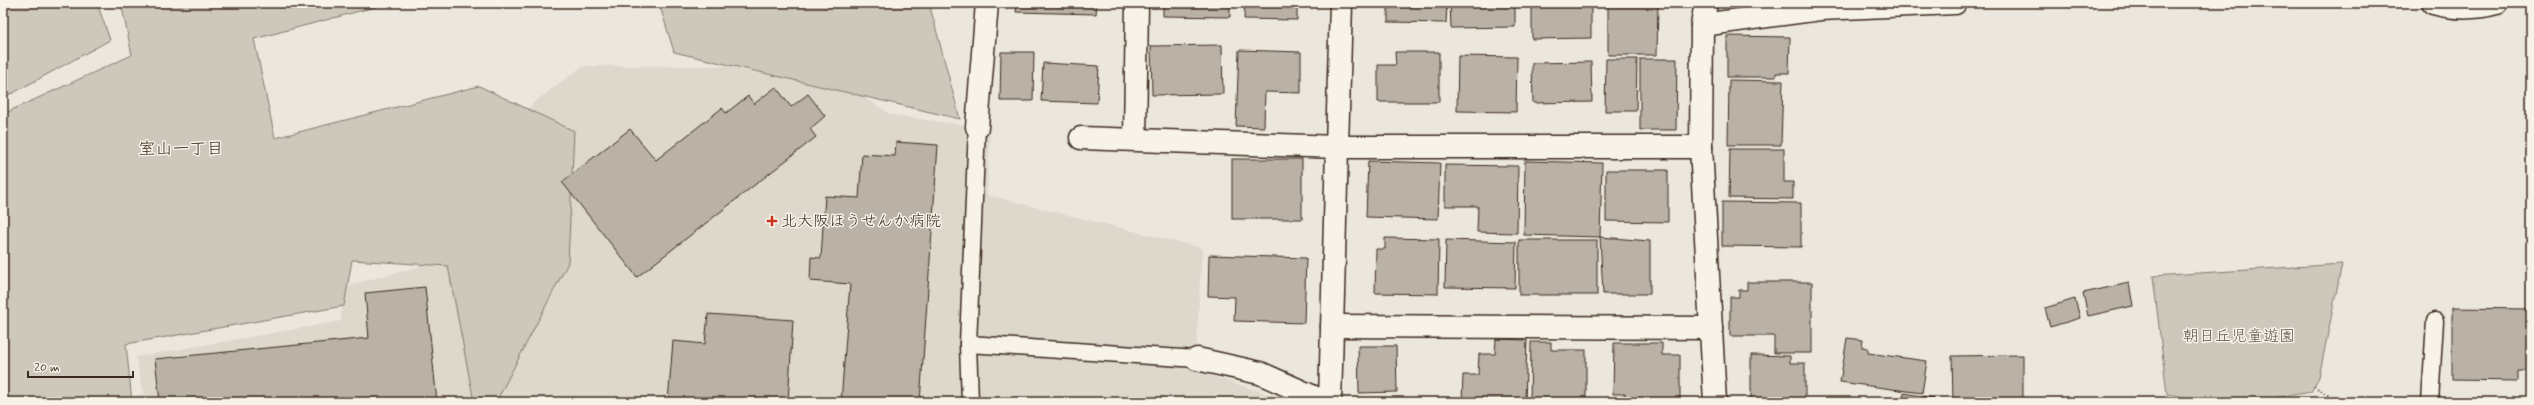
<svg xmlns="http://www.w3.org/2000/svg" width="2534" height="405" viewBox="0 0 2534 405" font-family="Mynerve,'Klee One',sans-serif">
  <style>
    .built { fill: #ddd7cc }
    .green { fill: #cec8bc; stroke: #84796d }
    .building { fill: #bab2a7; stroke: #3b2a1e }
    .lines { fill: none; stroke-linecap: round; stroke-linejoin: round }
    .lane-casing { stroke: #3b2a1e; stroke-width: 19 }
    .street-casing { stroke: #3b2a1e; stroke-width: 25 }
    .path { stroke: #3b2a1e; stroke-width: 2.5; stroke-dasharray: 1 3; stroke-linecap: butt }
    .lane { stroke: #f7f3e8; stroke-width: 16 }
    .street { stroke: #f7f3e8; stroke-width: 22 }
    .poi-dot { fill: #c8321e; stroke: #f7f3e8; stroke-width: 1.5 }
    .labels { text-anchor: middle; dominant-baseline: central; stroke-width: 3; stroke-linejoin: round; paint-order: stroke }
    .poi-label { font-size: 16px; fill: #3b2a1e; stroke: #f7f3e8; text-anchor: start }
    .park-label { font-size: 16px; fill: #605246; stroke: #f7f3e8 }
    .neighbourhood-label { font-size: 17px; fill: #3b2a1e; stroke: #f7f3e8 }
  </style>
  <rect width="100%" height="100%" fill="#ece7dc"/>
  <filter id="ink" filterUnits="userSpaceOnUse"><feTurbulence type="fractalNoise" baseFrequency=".025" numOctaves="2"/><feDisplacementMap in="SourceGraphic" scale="8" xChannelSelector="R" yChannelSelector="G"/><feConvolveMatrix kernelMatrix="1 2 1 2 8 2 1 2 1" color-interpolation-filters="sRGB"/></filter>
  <g filter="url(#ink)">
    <polygon class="built" points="583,66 813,66 892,115 990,129 987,195 1202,248 1195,371 1284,399 1280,402 119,402 143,393 136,357 341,321 342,287 418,267 533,103"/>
    <g class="green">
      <polygon points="3,3 97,3 110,40 13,93 3,96"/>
      <polygon points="121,3 390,3 254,39 275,138 479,86 574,131 568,263 496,402 474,402 448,266 352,260 344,306 126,344 132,402 3,402 3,114 132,55"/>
      <polygon points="659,3 929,3 960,119 674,52"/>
      <polygon points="2342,264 2319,377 2311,392 2247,402 2215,402 2167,394 2153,276"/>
    </g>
    <g class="building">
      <polygon points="1017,3 1097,3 1096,14 1016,12"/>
      <polygon points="1163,3 1230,3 1230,17 1163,16"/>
      <polygon points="1245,3 1297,3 1297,20 1244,19"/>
      <polygon points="1388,3 1447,3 1446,23 1388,22"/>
      <polygon points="1450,3 1515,3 1515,27 1451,28"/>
      <polygon points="1532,3 1591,3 1591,38 1532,39"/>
      <polygon points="1608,3 1658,3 1657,55 1608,55"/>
      <polygon points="1717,3 1791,3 1791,7 1717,6"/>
      <polygon points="1727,36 1790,37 1789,73 1776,73 1776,77 1727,77"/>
      <polygon points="1222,45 1223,94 1152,95 1151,46"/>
      <polygon points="1239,50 1301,52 1301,93 1265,92 1264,127 1236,126"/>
      <polygon points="1001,52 1034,52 1033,101 1000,101"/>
      <polygon points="1395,52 1439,52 1439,102 1378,102 1378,65 1396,65"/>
      <polygon points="1458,56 1517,57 1516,112 1457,111"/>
      <polygon points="1606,59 1637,59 1636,111 1605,111"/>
      <polygon points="1640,59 1677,59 1676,130 1640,130"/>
      <polygon points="1591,62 1592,102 1533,103 1532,63"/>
      <polygon points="1043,63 1099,66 1097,103 1041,101"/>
      <polygon points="1729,80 1783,81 1781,145 1728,145"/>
      <polygon points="776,87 791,107 808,94 825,116 810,129 816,137 637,277 562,182 630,129 656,160 722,108 726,113 748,96 754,104"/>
      <polygon points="896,142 938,145 920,402 841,402 850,284 810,281 811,257 821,258 825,196 859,198 862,154 895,156"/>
      <polygon points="1730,149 1784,149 1784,182 1793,182 1793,199 1729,198"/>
      <rect x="1232" y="159" width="70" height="60"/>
      <polygon points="1368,161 1440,163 1438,219 1366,217"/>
      <polygon points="1525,161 1602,163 1600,237 1524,235"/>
      <polygon points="1445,165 1518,166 1517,233 1477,232 1478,206 1445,206"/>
      <polygon points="1606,170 1668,170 1668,222 1606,221"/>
      <polygon points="1722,202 1801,203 1801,247 1722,246"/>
      <polygon points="1600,237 1650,241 1650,294 1603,294"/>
      <polygon points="1385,238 1439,239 1438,294 1375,293 1376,249 1385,249"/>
      <polygon points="1446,240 1516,242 1515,288 1445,287"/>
      <rect x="1519" y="240" width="78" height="55"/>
      <polygon points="1209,255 1306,258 1304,323 1234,321 1235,297 1208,296"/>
      <polygon points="1747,282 1812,282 1812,353 1774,353 1774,336 1730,336 1730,297 1739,297 1739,290 1747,290"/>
      <polygon points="2129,283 2133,306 2088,316 2083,293"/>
      <polygon points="425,287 437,402 160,402 155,359 369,338 365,293"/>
      <polygon points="2075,299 2080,318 2050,327 2045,308"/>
      <polygon points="2452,308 2531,309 2531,364 2528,364 2528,371 2518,371 2518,381 2452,380"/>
      <polygon points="708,314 793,320 788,402 668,402 673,341 705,344"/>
      <polygon points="1847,338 1863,340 1862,347 1868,348 1868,353 1927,361 1922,393 1840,382"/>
      <polygon points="1496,339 1527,340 1525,402 1462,402 1463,375 1478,375 1479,354 1495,354"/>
      <polygon points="1531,342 1551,342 1551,350 1586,350 1586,402 1530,402"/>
      <polygon points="1614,343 1662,343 1662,355 1680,355 1680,402 1625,401 1625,394 1613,394"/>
      <polygon points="1358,346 1396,346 1397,392 1359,393"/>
      <polygon points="1751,355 1790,356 1790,363 1805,363 1805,402 1751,402"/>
      <polygon points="2023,355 2023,402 1953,402 1952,356"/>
      <polygon points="1904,393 1934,398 1934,402 1903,402"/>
    </g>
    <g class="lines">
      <g class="lane-casing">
        <g id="lane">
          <polyline points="968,344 1197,359"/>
          <polyline points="970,402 968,344 977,127"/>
          <polyline points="2430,402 2435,321"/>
        </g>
      </g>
      <g class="street-casing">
        <g id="street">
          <polyline points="1706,3 1702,25 1701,147 1715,402"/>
          <path d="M2433,3C2454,9 2475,9 2497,3"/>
          <polyline points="1702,25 1820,9 1955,3"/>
          <polyline points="977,127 987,3"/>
          <polyline points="1081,138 1337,147 1701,147"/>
          <polyline points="1135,139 1137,3"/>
          <polyline points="1332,326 1711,328"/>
          <polyline points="1197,359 1260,373 1325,402"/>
          <polyline points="1330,402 1341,3"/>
        </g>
      </g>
      <polyline class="path" points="2314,386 2329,396 2331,402"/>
      <use href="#lane" class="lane"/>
      <use href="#street" class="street"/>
    </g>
  </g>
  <path class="poi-dot" d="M770 215h4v4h4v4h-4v4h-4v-4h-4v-4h4z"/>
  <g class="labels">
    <g class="poi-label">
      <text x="781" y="221">北大阪ほうせんか病院</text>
    </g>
    <g class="park-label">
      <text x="2239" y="336">朝日丘児童遊園</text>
    </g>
    <g class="neighbourhood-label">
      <text x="181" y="149">室山一丁目</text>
    </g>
  </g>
  <rect width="2534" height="405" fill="none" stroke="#f7f3e8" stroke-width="16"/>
  <rect x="8" y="8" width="2518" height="389" fill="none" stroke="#3b2a1e" stroke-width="1.5" filter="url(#ink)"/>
  <path d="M28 371v6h105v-6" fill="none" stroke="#3b2a1e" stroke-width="2"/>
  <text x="34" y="371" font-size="12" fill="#3b2a1e" stroke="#f7f3e8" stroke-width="3" paint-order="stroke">20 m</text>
</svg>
